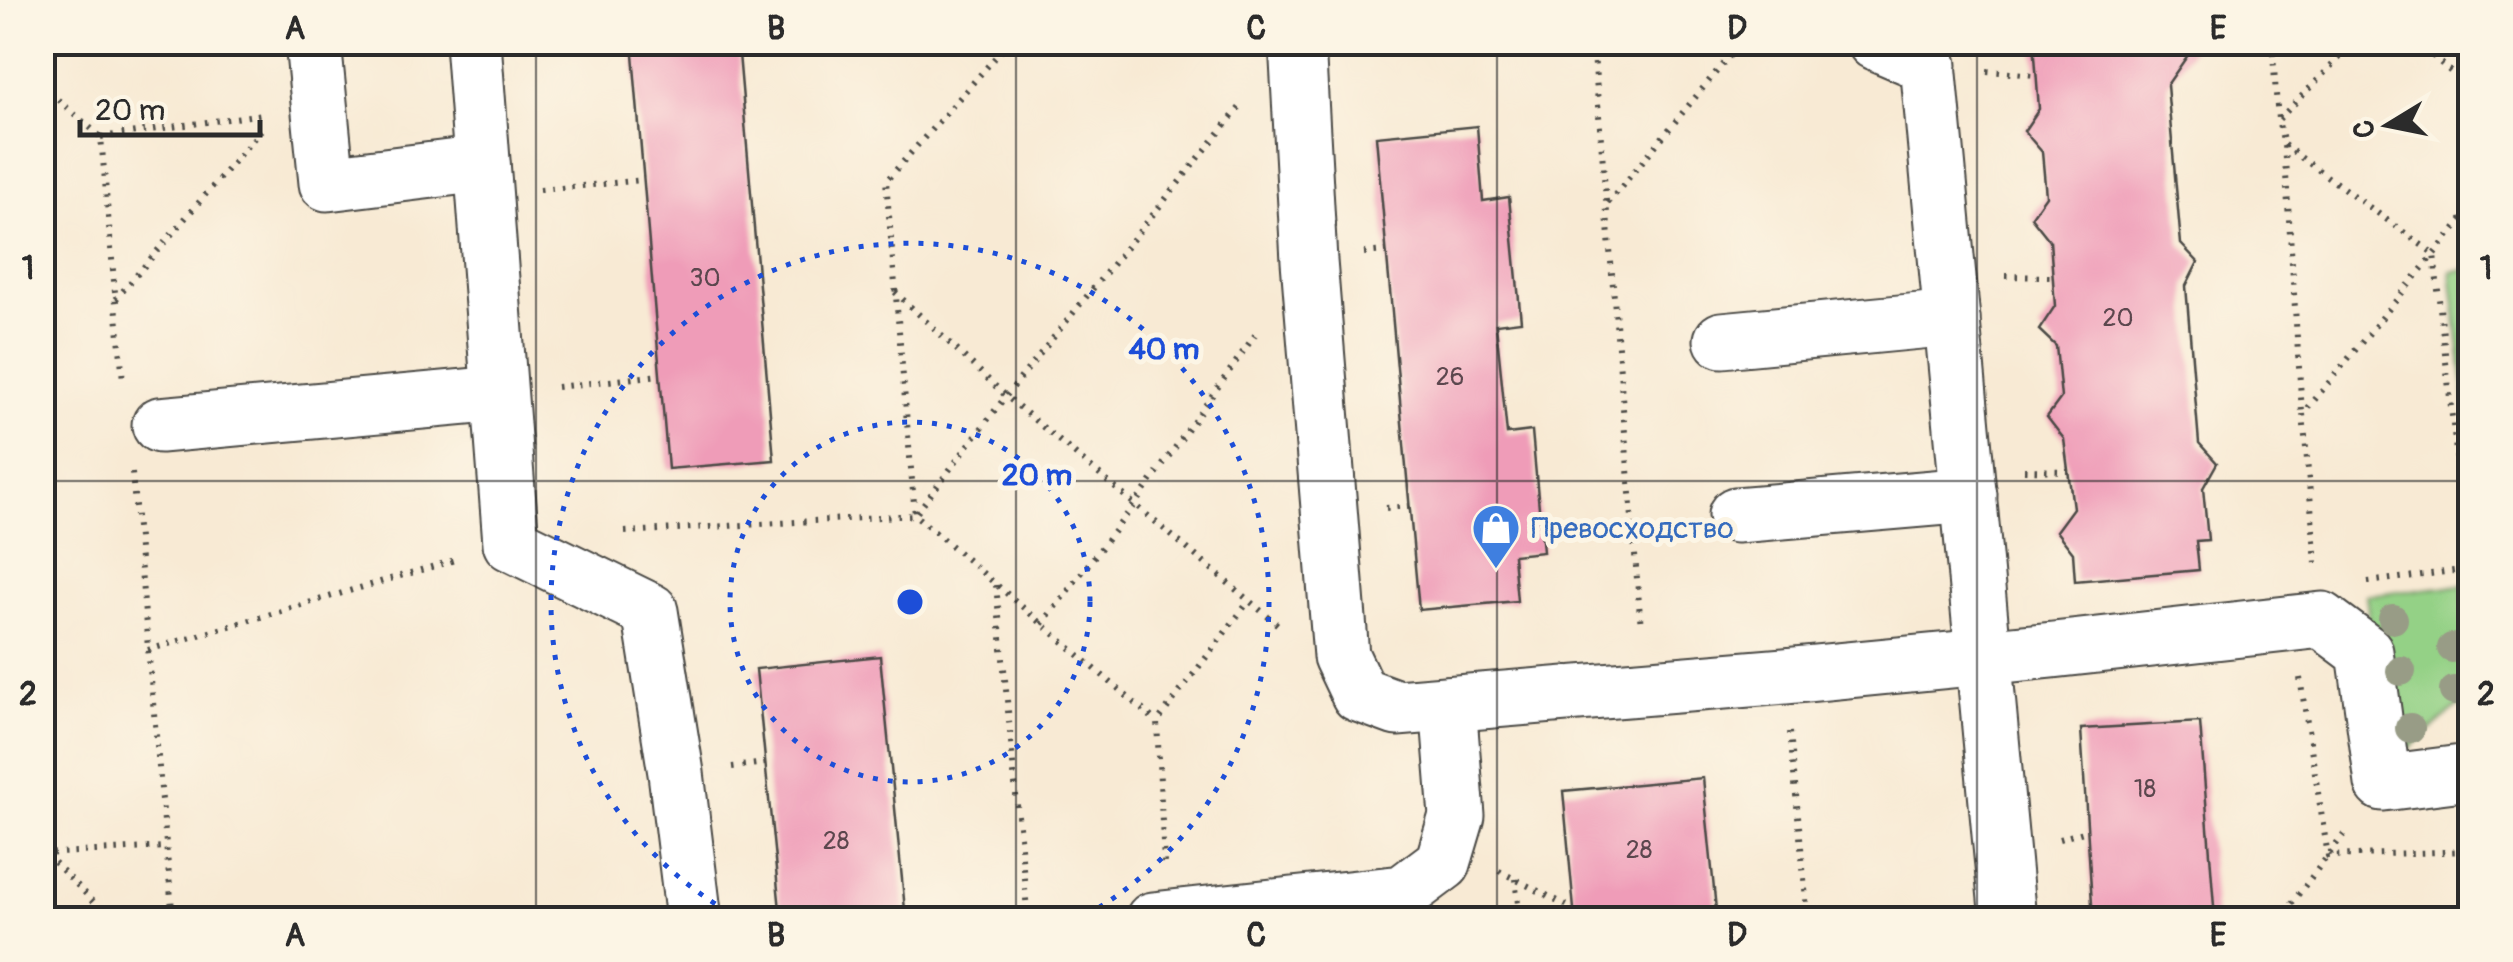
<svg xmlns="http://www.w3.org/2000/svg" width="2513" height="962" viewBox="0 0 2513 962" font-family="Pangolin,sans-serif">
  <style>
    .green { fill: #94d186; stroke: #607e58; stroke-width: 2.5 }
    .building { fill: #ef9cb8 }
    .lines { fill: none; stroke-linecap: round; stroke-linejoin: round }
    .minor-casing { stroke: #4a4844; stroke-width: 59 }
    .path { stroke: #4a4844; stroke-width: 6; stroke-dasharray: 2.5 8; stroke-linecap: butt }
    .minor { stroke: #fff; stroke-width: 55 }
    .tree { fill: #989c86 }
    .grid { fill: none; stroke: #2b2b2b; stroke-width: 2.5; stroke-opacity: 0.55 }
    .ring { fill: none; stroke: #1d4ed8; stroke-width: 5; stroke-dasharray: 5 10 }
    .labels { text-anchor: middle; dominant-baseline: central; stroke-width: 10; stroke-linejoin: round; paint-order: stroke }
    .number-label { font-size: 25px; fill: #5c474e }
    .shop-label { font-size: 30px; fill: #366cbe; stroke: #fcf5e5; text-anchor: start }
    .centre { fill: #1d4ed8; stroke: #fcf5e5; stroke-width: 5 }
    .ring-label { font-size: 30px; text-anchor: middle; font-weight: bold; fill: #1d4ed8; stroke: #fcf5e5; stroke-width: 10; stroke-linejoin: round; paint-order: stroke }
    .neatline { fill: none; stroke: #2b2b2b; stroke-width: 4 }
    .grid-label { font-size: 32px; text-anchor: middle; font-weight: bold; fill: #2b2b2b }
  </style>
  <rect width="100%" height="100%" fill="#fcf5e5"/>
  <filter id="ink" filterUnits="userSpaceOnUse"><feTurbulence type="fractalNoise" baseFrequency=".01" numOctaves="2"/><feDisplacementMap in="SourceGraphic" scale="20" xChannelSelector="R" yChannelSelector="G"/><feConvolveMatrix kernelMatrix="1 2 1 2 8 2 1 2 1" color-interpolation-filters="sRGB"/></filter>
  <filter id="wash" filterUnits="userSpaceOnUse"><feTurbulence type="fractalNoise" baseFrequency=".0048" numOctaves="4" result="noise"/><feDisplacementMap in="SourceGraphic" scale="40" xChannelSelector="R" yChannelSelector="G"/><feGaussianBlur stdDeviation="2.25" result="paint"/><feColorMatrix in="noise" values="0 0 0 0 0 0 0 0 0 0 0 0 0 0 0 0 0 1.4 0 .05"/><feComposite in="paint" operator="in"/></filter>
  <g filter="url(#wash)">
    <rect width="100%" height="100%" fill="#f8ead4"/>
    <g class="green">
      <polygon points="2470,269 2470,437 2451,271"/>
      <polygon points="2463,585 2466,700 2388,766 2366,595"/>
    </g>
    <g id="blocks">
      <g class="building">
        <polygon points="632,42 738,42 774,460 668,469"/>
        <polygon points="2034,42 2197,42 2167,85 2181,244 2198,262 2186,286 2199,443 2217,463 2203,488 2208,540 2196,541 2199,570 2075,581 2073,553 2056,531 2073,508 2064,439 2047,417 2061,398 2056,346 2039,330 2055,306 2050,241 2031,217 2046,196 2042,152 2024,131 2039,109"/>
        <polygon points="1477,126 1483,201 1509,197 1521,321 1496,324 1507,434 1532,431 1543,552 1513,555 1517,601 1419,610 1376,136"/>
        <polygon points="880,656 906,920 781,920 756,669"/>
        <polygon points="2200,722 2215,920 2093,920 2081,729"/>
        <polygon points="1703,778 1717,920 1575,920 1563,791"/>
      </g>
    </g>
  </g>
  <g filter="url(#ink)">
    <use href="#blocks" fill-opacity="0" stroke="#4a4844" stroke-width="2.5"/>
    <g class="lines">
      <g class="minor-casing">
        <g id="minor">
          <polyline points="313,42 327,183 482,164"/>
          <polyline points="473,42 511,543 650,611 676,773 694,920"/>
          <polyline points="1297,42 1309,261 1341,656 1359,694 1397,708 1785,676 2053,650 2322,620 2365,652 2383,783 2470,772"/>
          <polyline points="1875,42 1929,65"/>
          <polyline points="1926,42 2008,920"/>
          <polyline points="1722,340 1952,318"/>
          <polyline points="160,425 499,394"/>
          <polyline points="1736,515 1969,495"/>
          <polyline points="1153,920 1403,893 1443,863 1457,816 1448,704"/>
        </g>
      </g>
      <g class="path">
        <polyline points="1009,42 886,181 915,515 1157,722"/>
        <polyline points="1593,42 1641,628"/>
        <polyline points="2272,42 2278,120 2284,145 2302,412"/>
        <polyline points="2417,42 2470,89"/>
        <polyline points="1987,71 2036,75"/>
        <polyline points="42,86 101,137 123,381"/>
        <polyline points="2279,119 2355,42"/>
        <polyline points="101,137 263,114"/>
        <polyline points="2284,145 2434,254 2469,569 2470,662"/>
        <polyline points="540,190 643,180"/>
        <polyline points="1608,203 1741,42"/>
        <polyline points="1364,253 1386,251"/>
        <polyline points="2005,276 2053,277"/>
        <polyline points="895,292 1006,396 1278,625"/>
        <polyline points="116,299 261,130"/>
        <polyline points="557,387 660,375"/>
        <polyline points="2024,470 2068,471"/>
        <polyline points="132,473 173,920"/>
        <polyline points="1386,508 1410,506"/>
        <polyline points="625,532 915,515 1006,396 1240,107"/>
        <polyline points="2316,563 2303,414 2470,210"/>
        <polyline points="2368,582 2469,569"/>
        <polyline points="996,585 1028,920"/>
        <polyline points="1042,624 1135,504 1255,335"/>
        <polyline points="148,650 455,560"/>
        <polyline points="2300,678 2328,856 2470,851"/>
        <polyline points="1790,732 1808,920"/>
        <polyline points="732,767 765,763"/>
        <polyline points="2059,839 2087,831"/>
        <polyline points="42,854 166,847"/>
        <polyline points="47,855 112,920"/>
        <polyline points="1164,863 1157,722 1249,601"/>
        <polyline points="1499,871 1574,909"/>
        <polyline points="1515,879 1520,920"/>
        <polyline points="2279,920 2348,829"/>
      </g>
      <use href="#minor" class="minor"/>
    </g>
    <g class="tree">
      <circle cx="2393" cy="619" r="15"/>
      <circle cx="2452" cy="648" r="15"/>
      <circle cx="2401" cy="671" r="15"/>
      <circle cx="2454" cy="691" r="15"/>
      <circle cx="2410" cy="728" r="15"/>
    </g>
  </g>
  <path class="grid" d="M536,42V920M1016,42V920M1497,42V920M1977,42V920M42,481H2470"/>
  <g class="ring">
    <circle cx="910" cy="602" r="180"/>
    <path d="M741 919A359 359 0 1 1 1079 919"/>
  </g>
  <defs>
    <g id="shop-pin" transform="scale(2.5)"><path d="M0 17L-7.5 6A9.5 9.5 0 1 1 7.5 6Z" fill="#3f7fe0" stroke="#fcf5e5"/><path d="M-5-2.5h2.3a2.7 3.5 0 0 1 5.4 0H5L5.5 6h-11ZM-1.5-2.5h3a1.5 2.3 0 0 0-3 0Z" fill="#fff"/></g>
  </defs>
  <g fill-rule="evenodd">
    <use href="#shop-pin" x="1496" y="528"/>
  </g>
  <g class="labels">
    <g class="number-label">
      <text x="705" y="278">30</text>
      <text x="2118" y="318">20</text>
      <text x="1450" y="377">26</text>
      <text x="2145" y="789">18</text>
      <text x="836" y="841">28</text>
      <text x="1639" y="850">28</text>
    </g>
    <g class="shop-label">
      <text x="1531" y="528">Превосходство</text>
    </g>
  </g>
  <circle cx="910" cy="602" r="15" class="centre"/>
  <g class="ring-label">
    <text x="1164" y="359">40 m</text>
    <text x="1037" y="485">20 m</text>
  </g>
  <rect width="2513" height="962" fill="none" stroke="#fcf5e5" stroke-width="110"/>
  <g transform="translate(2388 125) rotate(260)" stroke="#fcf5e5" stroke-width="8" paint-order="stroke">
  <path d="M0-8L18 38L0 25L-18 38Z" fill="#2b2b2b"/>
  <text y="-15" font-size="28" font-weight="bold" text-anchor="middle" fill="#2b2b2b">С</text>
  </g>
  <path d="M80 120v15h180v-15" fill="none" stroke="#2b2b2b" stroke-width="5"/>
  <text x="95" y="120" font-size="30" fill="#2b2b2b" stroke="#fcf5e5" stroke-width="8" paint-order="stroke">20 m</text>
  <rect x="55" y="55" width="2403" height="852" class="neatline"/>
  <g class="grid-label">
    <text x="295" y="39">A</text>
    <text x="776" y="39">B</text>
    <text x="1256" y="39">C</text>
    <text x="1737" y="39">D</text>
    <text x="2218" y="39">E</text>
    <text x="28" y="279">1</text>
    <text x="2486" y="279">1</text>
    <text x="28" y="705">2</text>
    <text x="2486" y="705">2</text>
    <text x="295" y="946">A</text>
    <text x="776" y="946">B</text>
    <text x="1256" y="946">C</text>
    <text x="1737" y="946">D</text>
    <text x="2218" y="946">E</text>
  </g>
</svg>
